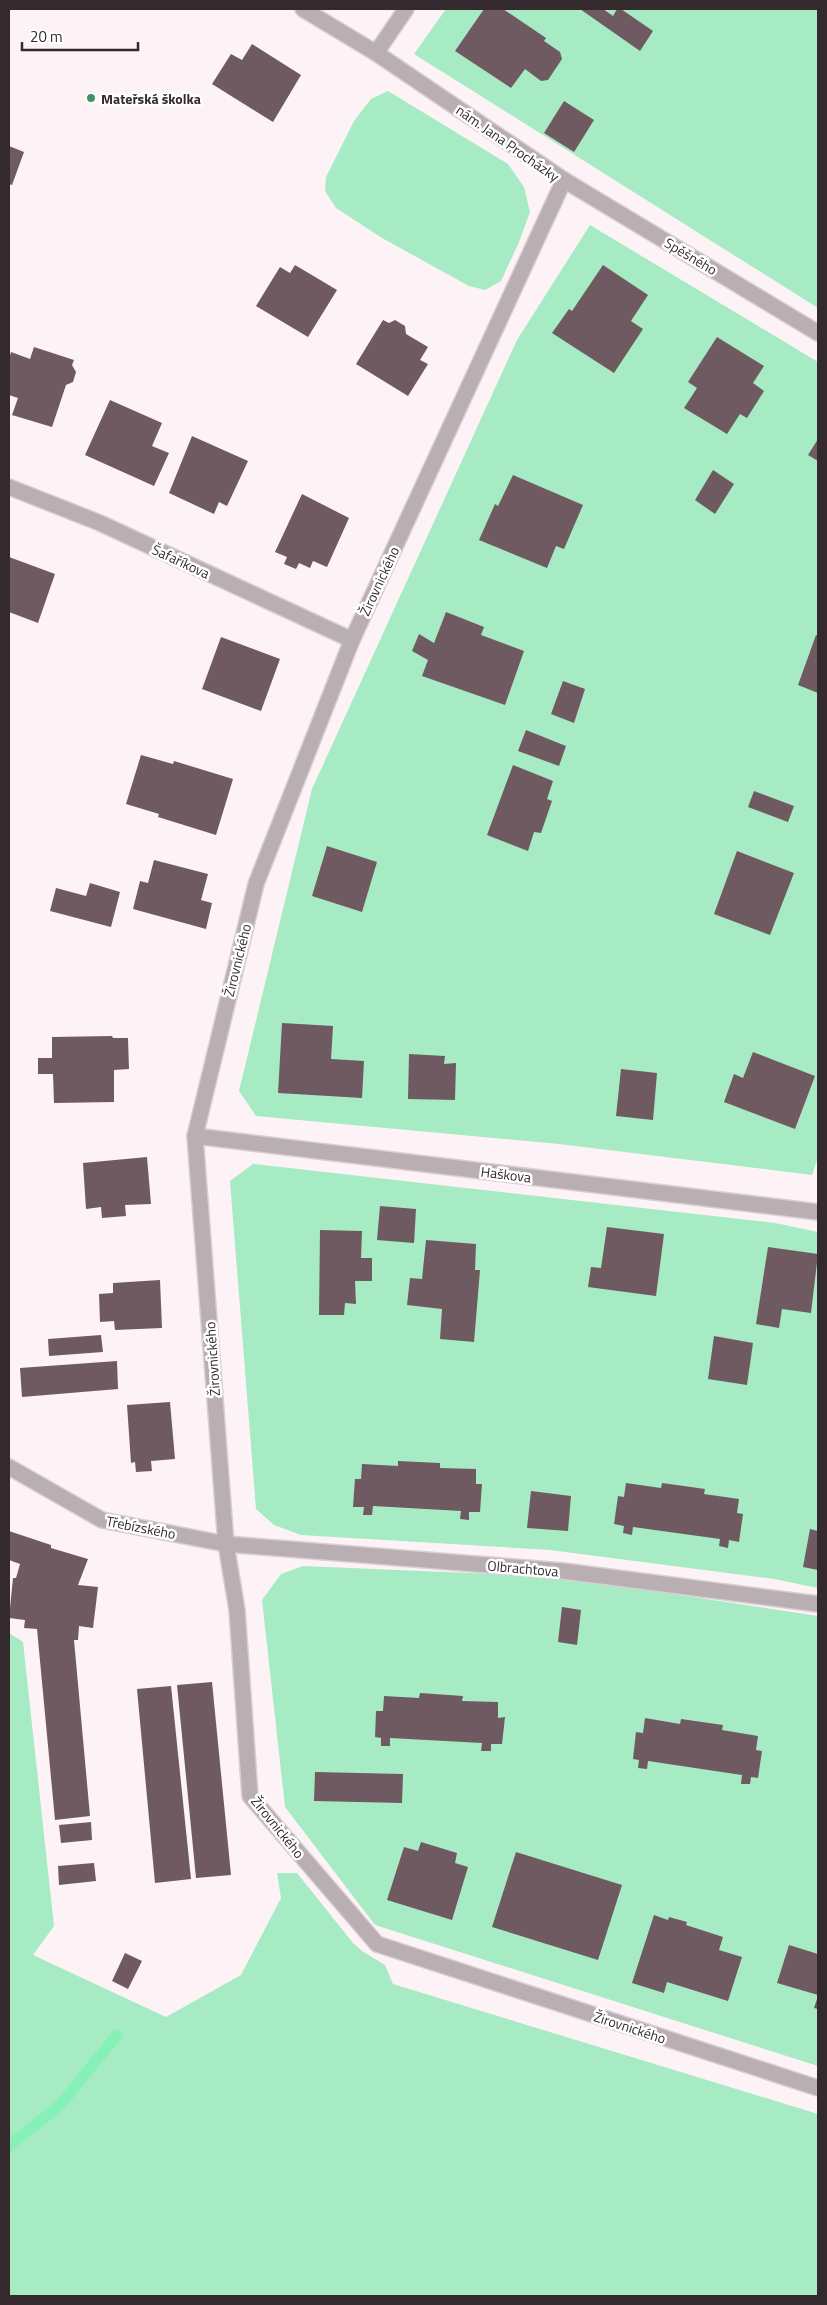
<svg xmlns="http://www.w3.org/2000/svg" width="827" height="2305" viewBox="0 0 827 2305" font-family="'Titillium Web',sans-serif">
  <style>
    .green { fill: #a6ebc3 }
    .lines { fill: none; stroke-linecap: round; stroke-linejoin: round }
    .stream { stroke: #86f1b7; stroke-width: 11 }
    .building { fill: #705a61 }
    .minor-casing { stroke: #d9cfd2; stroke-width: 18 }
    .minor { stroke: #b9aeb1; stroke-width: 15 }
    .poi-dot { fill: #3c9367; stroke: #fff; stroke-width: 2 }
    .labels { text-anchor: middle; dominant-baseline: central; stroke-width: 5; stroke-linejoin: round; paint-order: stroke }
    .poi-label { font-size: 14px; font-weight: bold; fill: #342a2d; stroke: #fff; text-anchor: start }
    .street-label { font-size: 14px; fill: #342a2d; stroke: #fff }
  </style>
  <rect width="100%" height="100%" fill="#fdf3f6"/>
  <g class="green">
    <polygon points="446,9 818,9 818,308 414,54"/>
    <polygon points="388,91 508,164 524,187 530,212 519,242 501,281 485,290 469,286 382,238 336,208 325,191 326,177 354,121 371,99"/>
    <polygon points="590,225 818,362 818,1157 812,1175 559,1144 256,1116 239,1091 312,789 517,340"/>
    <polygon points="253,1164 775,1223 818,1232 818,1588 774,1579 550,1550 301,1535 274,1525 256,1509 230,1181"/>
    <polygon points="303,1566 561,1577 818,1616 818,2066 375,1925 285,1807 262,1600 281,1574"/>
    <polygon points="9,1633 23,1642 54,1926 33,1955 166,2017 241,1975 281,1898 277,1873 297,1873 353,1943 362,1951 385,1965 393,1984 818,2114 818,2296 9,2296"/>
  </g>
  <g class="lines">
    <polyline class="stream" points="9,2146 60,2105 117,2035"/>
  </g>
  <g class="building">
    <polygon points="484,9 503,9 546,38 544,41 560,52 562,59 548,80 541,81 525,69 511,88 455,51"/>
    <polygon points="580,9 603,9 613,16 617,9 621,9 653,31 640,51"/>
    <polygon points="252,44 301,75 273,122 212,84 231,54 242,60"/>
    <polygon points="564,101 594,120 574,152 544,133"/>
    <polygon points="9,146 24,152 12,185 9,184"/>
    <polygon points="295,265 337,290 308,337 256,306 280,267 290,273"/>
    <polygon points="603,265 648,295 631,321 643,329 614,373 552,333 569,309 572,311"/>
    <polygon points="383,320 389,323 395,320 405,326 406,334 428,347 420,360 428,364 408,396 356,364"/>
    <polygon points="717,337 764,366 753,383 764,391 747,418 740,414 727,434 684,408 697,388 688,382"/>
    <polygon points="34,347 74,360 72,365 76,372 73,382 66,385 52,427 12,415 18,398 9,395 9,359 11,352 30,359"/>
    <polygon points="110,400 162,423 152,446 169,453 154,486 85,455"/>
    <polygon points="192,436 248,461 227,506 219,502 214,514 169,493"/>
    <polygon points="818,439 818,461 808,455"/>
    <polygon points="713,470 734,484 715,514 695,500"/>
    <polygon points="513,475 583,505 564,549 556,546 547,568 479,540 495,504 498,506"/>
    <polygon points="302,494 349,518 327,567 313,561 310,568 299,563 296,569 284,564 287,557 275,552"/>
    <polygon points="9,557 55,574 38,623 9,612"/>
    <polygon points="446,612 484,627 481,635 524,651 505,705 422,676 428,660 412,651 419,634 434,643"/>
    <polygon points="816,635 818,636 818,693 798,685"/>
    <polygon points="221,637 280,659 261,711 202,689"/>
    <polygon points="563,681 585,689 574,723 551,714"/>
    <polygon points="526,730 566,746 559,766 518,751"/>
    <polygon points="141,755 173,764 174,761 233,779 216,835 158,817 159,814 126,804"/>
    <polygon points="513,765 553,781 547,799 552,801 541,833 534,832 528,851 487,835"/>
    <polygon points="754,791 794,806 788,822 748,807"/>
    <polygon points="327,846 377,862 362,912 312,896"/>
    <polygon points="737,851 794,873 770,935 714,914"/>
    <polygon points="154,860 208,874 201,900 212,903 206,929 133,909 140,881 148,883"/>
    <polygon points="90,883 120,892 111,927 50,911 56,888 86,896"/>
    <polygon points="282,1023 333,1026 331,1059 364,1061 362,1098 278,1093"/>
    <polygon points="112,1036 113,1038 128,1038 129,1069 114,1070 114,1102 54,1103 53,1074 38,1074 38,1058 52,1058 52,1037"/>
    <polygon points="753,1052 815,1076 795,1129 724,1102 734,1074 743,1078"/>
    <polygon points="409,1054 445,1056 444,1064 456,1063 455,1100 408,1099"/>
    <polygon points="621,1069 657,1073 653,1120 616,1116"/>
    <polygon points="147,1157 151,1204 125,1205 126,1216 102,1218 101,1207 86,1209 83,1163"/>
    <polygon points="380,1206 416,1209 414,1243 377,1240"/>
    <polygon points="607,1227 664,1234 656,1296 588,1287 591,1267 601,1268"/>
    <polygon points="320,1230 362,1231 361,1258 372,1258 372,1281 355,1281 356,1304 345,1303 344,1315 319,1315"/>
    <polygon points="426,1240 476,1244 475,1270 480,1270 474,1342 440,1339 442,1309 407,1305 410,1278 422,1279"/>
    <polygon points="768,1247 818,1254 811,1313 782,1309 779,1328 756,1324"/>
    <polygon points="160,1280 162,1328 115,1330 114,1321 100,1322 99,1294 113,1293 113,1283"/>
    <polygon points="101,1335 103,1352 49,1356 48,1339"/>
    <polygon points="714,1336 753,1343 747,1385 708,1379"/>
    <polygon points="117,1361 118,1389 22,1397 20,1368"/>
    <polygon points="170,1402 175,1459 151,1461 152,1471 136,1472 135,1462 131,1463 127,1405"/>
    <polygon points="398,1461 440,1463 440,1468 476,1469 476,1484 482,1484 480,1512 469,1512 469,1520 460,1519 461,1511 373,1506 372,1515 363,1515 364,1507 353,1507 355,1479 361,1479 362,1464 398,1466"/>
    <polygon points="626,1483 661,1488 662,1483 684,1486 705,1489 704,1494 739,1499 737,1513 743,1514 739,1542 729,1540 728,1548 719,1546 720,1539 633,1527 632,1535 623,1533 624,1526 614,1524 618,1496 624,1497"/>
    <polygon points="531,1491 571,1496 568,1531 527,1528"/>
    <polygon points="810,1529 818,1531 818,1570 803,1567"/>
    <polygon points="9,1531 51,1545 51,1548 88,1559 78,1585 98,1587 93,1628 79,1626 78,1640 74,1640 90,1816 55,1820 37,1629 24,1628 25,1620 9,1618 13,1578 16,1578 20,1564 9,1560"/>
    <polygon points="562,1607 581,1610 577,1645 558,1642"/>
    <polygon points="212,1682 231,1875 196,1878 177,1685"/>
    <polygon points="171,1686 191,1879 155,1883 137,1689"/>
    <polygon points="420,1693 463,1696 462,1701 498,1702 498,1718 505,1717 502,1744 491,1744 491,1751 481,1751 482,1743 390,1738 390,1746 381,1746 381,1738 375,1737 376,1711 383,1711 384,1696 419,1698"/>
    <polygon points="645,1718 680,1724 681,1719 723,1725 722,1730 758,1736 756,1750 762,1751 758,1778 751,1777 750,1784 741,1784 742,1775 648,1761 647,1769 638,1768 639,1760 633,1759 636,1732 643,1733"/>
    <polygon points="315,1772 403,1774 402,1803 314,1801"/>
    <polygon points="91,1822 92,1840 61,1843 59,1825"/>
    <polygon points="421,1842 457,1853 455,1863 468,1867 452,1920 387,1900 404,1847 418,1851"/>
    <polygon points="516,1852 622,1885 598,1960 492,1927"/>
    <polygon points="94,1863 96,1881 59,1885 58,1866"/>
    <polygon points="654,1915 668,1920 669,1917 687,1922 686,1925 723,1937 719,1950 742,1957 728,2001 667,1982 664,1993 632,1983"/>
    <polygon points="789,1945 818,1954 818,1995 777,1983"/>
    <polygon points="125,1953 142,1961 128,1989 112,1981"/>
    <polygon points="818,1996 818,2009 814,2008"/>
  </g>
  <g class="lines">
    <g class="minor-casing">
      <g id="minor">
        <polyline points="303,9 376,53 564,180 818,333"/>
        <polyline points="376,53 406,9"/>
        <polyline points="564,180 352,640 256,884 195,1136 226,1544 237,1610 250,1796 377,1944 818,2088"/>
        <polyline points="9,487 100,523 352,640"/>
        <polyline points="195,1136 818,1212"/>
        <polyline points="9,1467 102,1520 226,1544 563,1571 818,1604"/>
      </g>
    </g>
    <use href="#minor" class="minor"/>
  </g>
  <circle class="poi-dot" cx="91" cy="98" r="5"/>
  <g class="labels">
    <g class="poi-label">
      <text x="101" y="98">Mateřská školka</text>
    </g>
    <g class="street-label">
      <text transform="translate(508 143) rotate(35)">nám. Jana Procházky</text>
      <text transform="translate(691 256) rotate(31)">Spěšného</text>
      <text transform="translate(181 561) rotate(25)">Šafaříkova</text>
      <text transform="translate(379 581) rotate(-65)">Žirovnického</text>
      <text transform="translate(237 960) rotate(-76)">Žirovnického</text>
      <text transform="translate(506 1174) rotate(7)">Haškova</text>
      <text transform="translate(212 1359) rotate(-94)">Žirovnického</text>
      <text transform="translate(141 1527) rotate(11)">Třebízského</text>
      <text transform="translate(523 1568) rotate(5)">Olbrachtova</text>
      <text transform="translate(278 1827) rotate(51)">Žirovnického</text>
      <text transform="translate(630 2027) rotate(18)">Žirovnického</text>
    </g>
  </g>
  <rect width="827" height="2305" fill="none" stroke="#342a2d" stroke-width="20"/>
  <path d="M22 42v8h116v-8" fill="none" stroke="#342a2d" stroke-width="2.5"/>
  <text x="30" y="42" font-size="15" fill="#342a2d" stroke="#ffffff" stroke-width="4" paint-order="stroke">20 m</text>
</svg>
